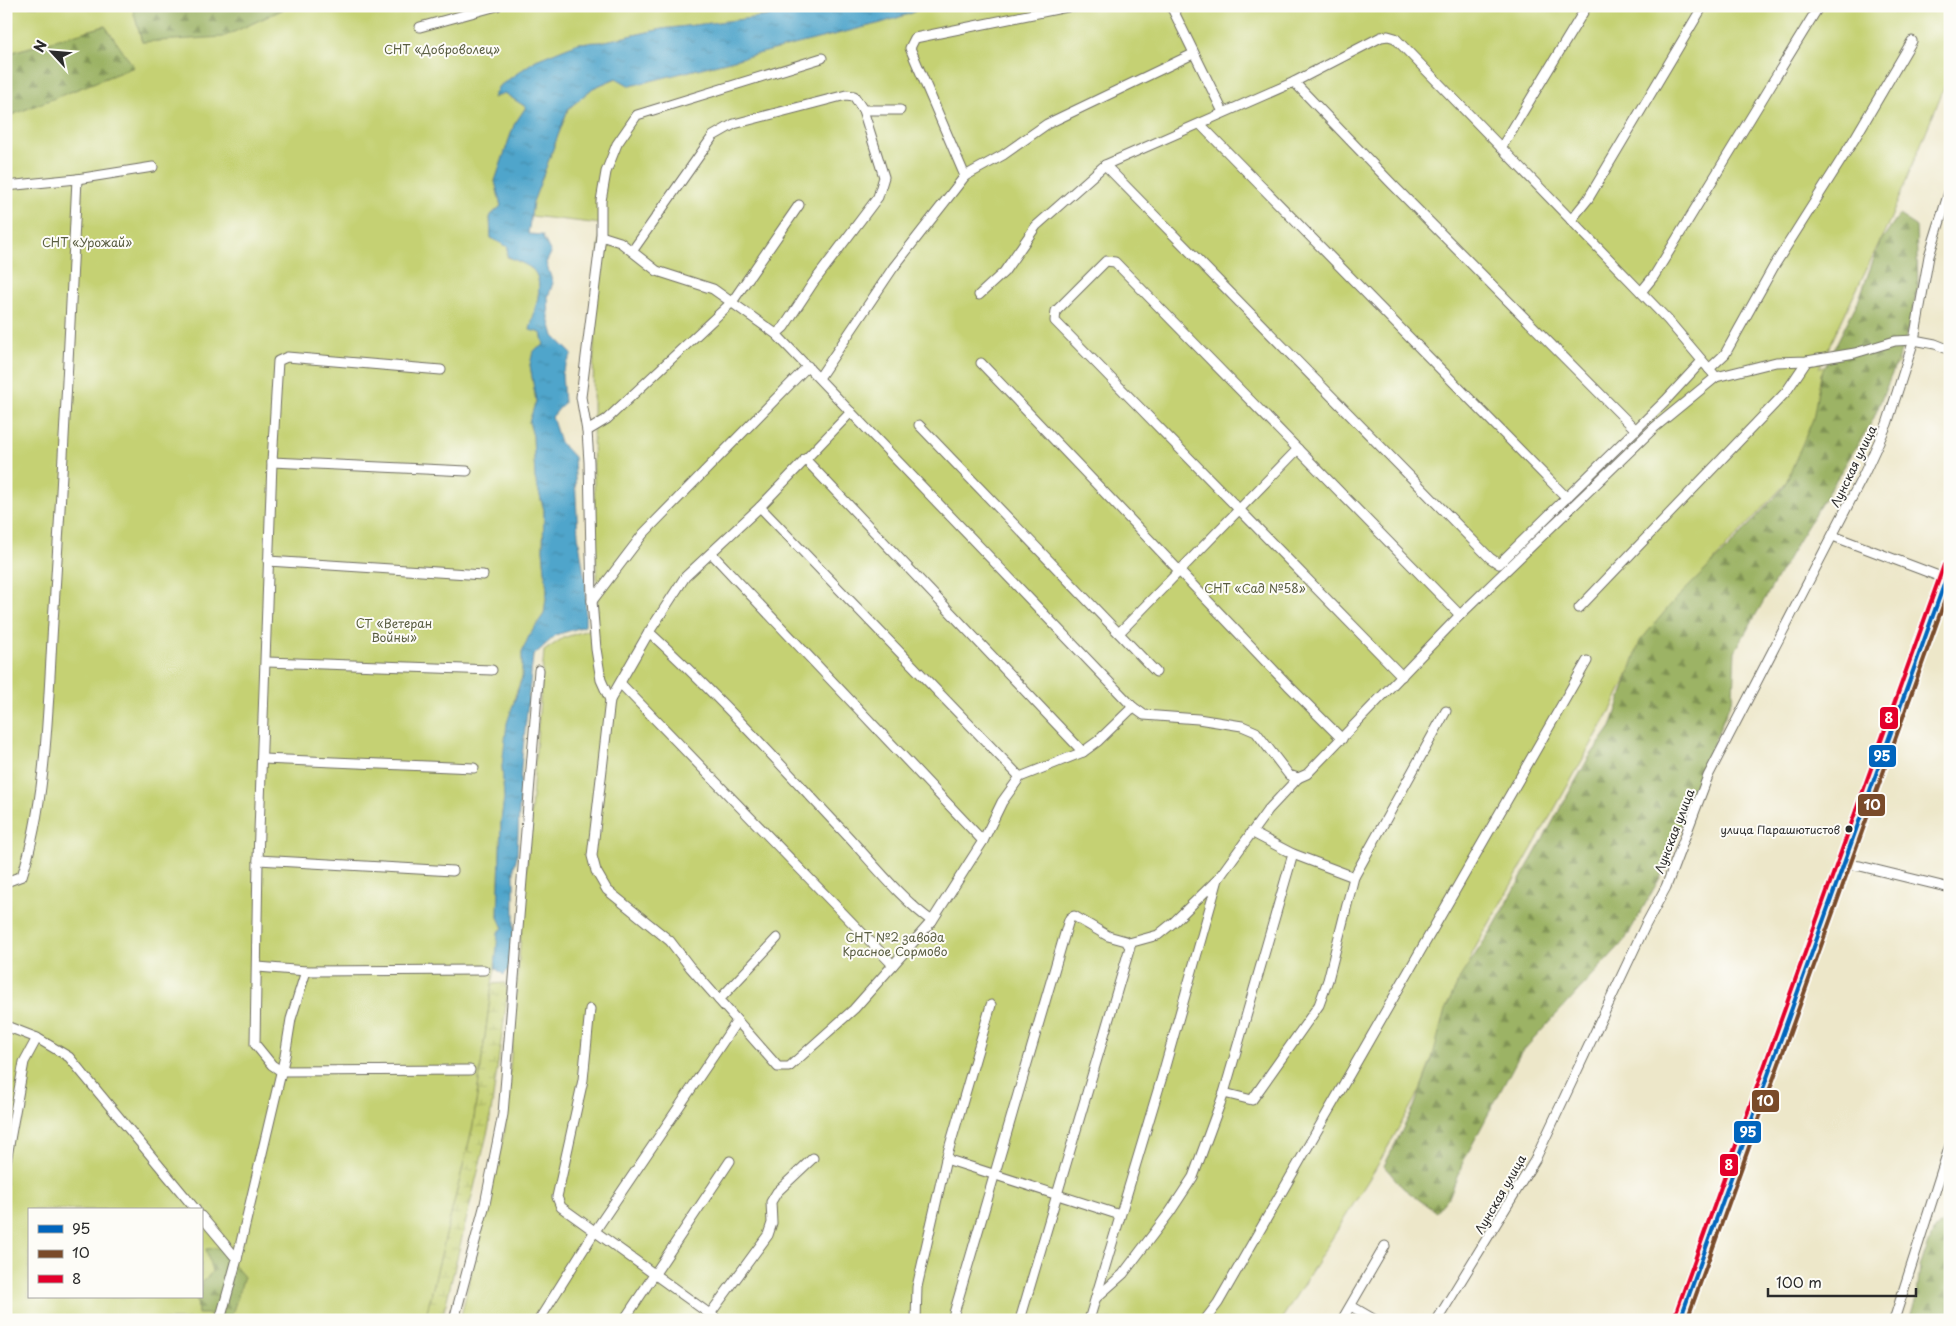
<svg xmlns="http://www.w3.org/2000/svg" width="1956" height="1326" viewBox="0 0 1956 1326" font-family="'Playpen Sans',sans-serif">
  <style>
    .green { fill: #c5d173; stroke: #787e4f; fill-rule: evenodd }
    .forest { fill: url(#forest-firs); stroke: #646f48 }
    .wetland { fill: url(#wetland-marsh); stroke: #787e4f }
    .water { fill: url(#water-ripples); stroke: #3d687b }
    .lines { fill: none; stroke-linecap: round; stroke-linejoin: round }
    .street-casing { stroke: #6f6d62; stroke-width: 11 }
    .primary-casing { stroke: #6f6d62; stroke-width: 16 }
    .street { stroke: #fff; stroke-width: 9 }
    .primary { stroke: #fbbb8d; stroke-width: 14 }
    .bus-1-casing { stroke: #fdfcf7; stroke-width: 8 }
    .bus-2-casing { stroke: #fdfcf7; stroke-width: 8 }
    .bus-3-casing { stroke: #fdfcf7; stroke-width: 8 }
    .bus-1 { stroke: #0065bd; stroke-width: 4 }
    .bus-2 { stroke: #7a4b2a; stroke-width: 4 }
    .bus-3 { stroke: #e4002b; stroke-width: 4 }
    .bus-dot { fill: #2b2b2b; stroke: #fdfcf7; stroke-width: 2 }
    .labels { text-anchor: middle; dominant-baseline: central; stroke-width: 4; stroke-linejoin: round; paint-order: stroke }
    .bus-label { font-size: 11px; fill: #2b2b2b; stroke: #fdfcf7; text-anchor: end }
    .park-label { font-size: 12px; fill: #595d41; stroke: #fdfcf7 }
    .street-label { font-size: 12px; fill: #2b2b2b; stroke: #fdfcf7 }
    .line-badge { stroke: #fdfcf7; stroke-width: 2 }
    .badge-label { font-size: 14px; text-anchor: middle; font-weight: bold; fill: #fff }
  </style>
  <defs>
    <pattern id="forest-firs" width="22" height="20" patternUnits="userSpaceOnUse" patternTransform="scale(1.25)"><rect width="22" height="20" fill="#9cb365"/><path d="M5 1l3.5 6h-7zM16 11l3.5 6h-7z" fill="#7f9253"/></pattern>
    <pattern id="wetland-marsh" width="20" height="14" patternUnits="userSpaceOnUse" patternTransform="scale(1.25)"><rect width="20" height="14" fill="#c5d173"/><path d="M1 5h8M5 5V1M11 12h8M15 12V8" fill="none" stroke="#a9b464"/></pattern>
    <pattern id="water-ripples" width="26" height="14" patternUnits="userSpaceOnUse" patternTransform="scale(1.25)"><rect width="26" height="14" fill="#4fa5cb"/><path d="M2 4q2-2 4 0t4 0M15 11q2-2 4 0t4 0" fill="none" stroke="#4287a5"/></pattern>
  </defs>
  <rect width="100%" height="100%" fill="#fdfcf7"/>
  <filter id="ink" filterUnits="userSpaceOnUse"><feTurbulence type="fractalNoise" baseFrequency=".02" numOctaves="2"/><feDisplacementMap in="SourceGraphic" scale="10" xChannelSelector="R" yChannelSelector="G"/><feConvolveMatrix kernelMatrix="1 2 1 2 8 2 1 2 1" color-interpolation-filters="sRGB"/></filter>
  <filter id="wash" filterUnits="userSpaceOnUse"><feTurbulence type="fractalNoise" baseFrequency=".0096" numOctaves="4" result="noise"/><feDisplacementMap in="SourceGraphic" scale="20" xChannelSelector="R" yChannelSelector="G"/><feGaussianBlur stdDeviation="1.12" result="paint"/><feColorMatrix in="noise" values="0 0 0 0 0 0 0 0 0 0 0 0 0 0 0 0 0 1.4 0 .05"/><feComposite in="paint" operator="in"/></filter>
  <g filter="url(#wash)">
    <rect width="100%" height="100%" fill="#ede7c9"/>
    <g class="green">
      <path d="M6,6H132L142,42L251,24L290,6H817L801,12L662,29L601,42L578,43L536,60L498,87L494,98L504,93L526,107L514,125L495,181L501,206L490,216L491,238L508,247L507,257C515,260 526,264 532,269C547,282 533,314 530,330L541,332L544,345L530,364L536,401L529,422L533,436L535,478L544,510L543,550L547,591L544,614L529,636L522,652V677L515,696L502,766L504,798L501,821L498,917L503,928L492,984L473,1126L425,1320H6V117L133,67L105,26L6,54ZM29,1210H201V1297H29Z"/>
      <path d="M922,6H1950V73L1890,220L1819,368L1891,343L1899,363L1726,547L1644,642L1612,708L1473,952L1420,1090L1376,1168L1281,1320H460L505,1129L544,651L563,638L594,628L598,608C593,480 589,352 601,224L531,216L533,202L568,109L593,88L617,78L630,86L881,23L912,13Z"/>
    </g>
    <g class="forest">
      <polygon points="132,6 290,6 223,37 142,42"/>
      <polygon points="105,26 134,67 6,117 6,54"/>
      <polygon points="1899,215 1916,226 1918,287 1904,344 1873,420 1798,541 1735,651 1733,696 1685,812 1666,867 1625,940 1520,1054 1463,1162 1450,1195 1436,1212 1403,1188 1384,1166 1414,1107 1432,1059 1445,1010 1462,974 1493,928 1588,759 1611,727 1640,641 1673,602 1730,546 1784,487 1813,419 1821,374 1859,299 1880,242"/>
      <polygon points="1946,1220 1950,1220 1950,1320 1909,1320 1917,1295 1920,1267 1933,1232"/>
      <polygon points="220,1248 244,1277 230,1320 224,1320 217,1314 198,1314 197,1297 201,1297 201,1284 212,1272 206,1249"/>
    </g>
    <polygon class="wetland" points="505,983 508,992 489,1126 442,1320 425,1320 473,1126 492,984"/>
    <path class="water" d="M817,6H922L912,13L881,23L630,86L616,78L593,88L568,109L533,202L528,234L542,235L551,253L546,263L553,283L548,297L549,318L554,336L572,354L562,373L564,403L552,417L560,442L574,457L578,535L586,587L585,626L556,635L533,656L521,767L517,856L514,867V963L504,975L495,968L498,932L503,928L498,917L501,821L504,798L502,766L507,723L522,678V652L529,636L544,614L547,591L543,550L544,510L535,478L533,436L529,422L536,401L530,365L533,351L544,345L541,333L530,330C533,314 547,282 532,269C526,264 515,260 507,256L508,247L491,238L490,216L501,206L495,181L514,125L526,107L504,93L493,98L498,87L536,60L578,43L601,42L662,29L801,12Z"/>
  </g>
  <g filter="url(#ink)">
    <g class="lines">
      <g class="street-casing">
        <g id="street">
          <polyline points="1171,6 1223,112"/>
          <polyline points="420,27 497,6"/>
          <polyline points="1294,82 1392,184 1636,430"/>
          <polyline points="863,110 900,110"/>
          <polyline points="1200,124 1567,498"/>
          <polyline points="1501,148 1587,6"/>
          <polyline points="1105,165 1490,558 1499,564 1666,400 1702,361"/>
          <polyline points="965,176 910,48 915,38 1072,6"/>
          <polyline points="6,186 77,179 153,167"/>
          <polyline points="1571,220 1588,199 1703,6"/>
          <polyline points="601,236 620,242 657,271 713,289 776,334 1133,707 1144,715 1198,719 1242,726 1256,732 1289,775 1298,778 1307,774 1460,615 1655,427 1716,377 1776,362 1807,361 1855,353 1895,341 1914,340 1935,344 1950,350"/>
          <polyline points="633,250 713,136 734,124 846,95 854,96 863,110 884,177 878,197 813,283 784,327 776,334"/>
          <polyline points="1641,292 1654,276 1819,6"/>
          <polyline points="979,295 1004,272 1036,226 1105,165 1294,82 1381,37 1388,36 1395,38 1667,319 1716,377"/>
          <polyline points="981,363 1288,685 1342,739"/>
          <polyline points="1709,369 1725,354 1774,266 1855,138 1912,41"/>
          <polyline points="441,370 287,357 278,361 272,462 258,860 255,1044 272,1065 281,1071 470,1070"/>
          <polyline points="819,378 893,268 965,176 1003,155 1047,124 1193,54"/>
          <polyline points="851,412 760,507 685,577 649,632 610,700 592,856 596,871 607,890 670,941 690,967 778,1067 789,1067 854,1009 932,921 983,841 1002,802 1020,777 1083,752 1098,741 1133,707"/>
          <polyline points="919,425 1156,672"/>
          <polyline points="587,431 607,419 732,302 799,205"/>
          <polyline points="805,459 1083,752"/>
          <polyline points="272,462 467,471"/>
          <polyline points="760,507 1020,777"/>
          <polyline points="1833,536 1949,580"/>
          <polyline points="712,554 983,841"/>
          <polyline points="268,561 483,575"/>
          <polyline points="592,601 643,534 808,366"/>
          <polyline points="1579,608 1786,392 1807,361"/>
          <path d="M649,632C717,694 778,762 841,829C867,856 901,900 932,921"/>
          <polyline points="1119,633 1298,449"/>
          <polyline points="267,662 492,670"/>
          <polyline points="1402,676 1055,321 1056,311 1106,261 1115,262 1460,615"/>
          <polyline points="621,684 893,965"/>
          <polyline points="610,700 601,680 596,649 592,601 589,462 587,431 581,397 601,236 601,201 606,172 617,144 637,115 822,58"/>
          <polyline points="263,759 474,768"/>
          <polyline points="1251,832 1293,854 1354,877"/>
          <polyline points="258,860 453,871"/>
          <polyline points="1843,864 1860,866 1950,888"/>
          <path d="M6,882L22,876C47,801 48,701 53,622C63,474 70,327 77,179"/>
          <polyline points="1129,943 1158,935 1174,922 1217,880"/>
          <polyline points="258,967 306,971 484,970"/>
          <polyline points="719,1000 777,938"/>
          <polyline points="590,1009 583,1080 557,1197 561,1207 718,1320"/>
          <polyline points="6,1026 37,1038 69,1057 196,1210"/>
          <polyline points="1224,1093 1252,1100 1319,1005 1328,980 1354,877 1446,711"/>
          <polyline points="946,1159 1120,1215"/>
          <polyline points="6,1162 24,1062 37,1038"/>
          <polyline points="201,1216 237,1259"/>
          <polyline points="1096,1298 1123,1274 1170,1212 1193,1177 1224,1093 1293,854"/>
          <polyline points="1351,1306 1375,1320"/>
          <polyline points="710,1314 768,1235 772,1223 771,1202 777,1192 813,1158"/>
          <polyline points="220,1320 237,1259 285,1056 291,1019 306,971"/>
          <polyline points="454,1320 485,1204 503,1114 539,670"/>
          <polyline points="539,1320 595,1231 737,1021"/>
          <polyline points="624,1320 730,1161"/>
          <polyline points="916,1320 917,1287 946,1159 991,1005"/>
          <polyline points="952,1320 1068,923 1070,918 1074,916 1108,936 1126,941 1130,947 1020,1320"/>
          <polyline points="1089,1320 1162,1077 1218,879 1268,810 1298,778"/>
          <polyline points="1205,1320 1218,1303 1587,661"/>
          <polyline points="1342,1320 1385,1246"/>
          <polyline points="1437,1320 1535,1160 1646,924 1666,887 1708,776 1864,474 1887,424 1914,340 1929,256 1950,189"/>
          <polyline points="1894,1320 1950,1145"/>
        </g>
      </g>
      <g class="primary-casing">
        <polyline id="primary" points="1680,1320 1950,567"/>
      </g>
      <use href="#street" class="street"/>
      <use href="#primary" class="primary"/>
      <g class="bus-1-casing">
        <polyline id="bus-1" points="1680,1320 1950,568"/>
      </g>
      <g class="bus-2-casing">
        <polyline id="bus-2" points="1687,1320 1950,586"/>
      </g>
      <g class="bus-3-casing">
        <polyline id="bus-3" points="1674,1318 1944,565"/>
      </g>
      <use href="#bus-1" class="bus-1"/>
      <use href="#bus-2" class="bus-2"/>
      <use href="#bus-3" class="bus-3"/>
    </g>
  </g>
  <circle class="bus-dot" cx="1849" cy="829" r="4.5"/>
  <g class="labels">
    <g class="bus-label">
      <text x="1840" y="829">улица Парашютистов</text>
    </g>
    <g class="park-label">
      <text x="442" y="49">СНТ «Доброволец»</text>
      <text x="87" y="242">СНТ «Урожай»</text>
      <text x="1255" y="588">СНТ «Сад №58»</text>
      <text x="394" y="623">СТ «Ветеран<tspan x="394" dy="14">Войны»</tspan></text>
      <text x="895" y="937">СНТ №2 завода<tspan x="895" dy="14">Красное Сормово</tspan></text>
    </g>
    <g class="street-label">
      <text transform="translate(1853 466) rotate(-64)">Лунская улица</text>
      <text transform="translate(1674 831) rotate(-69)">Лунская улица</text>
      <text transform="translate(1500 1194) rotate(-60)">Лунская улица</text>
    </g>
  </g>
  <g class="line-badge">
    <rect x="1879" y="706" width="20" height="24" rx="5" fill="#e4002b"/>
    <rect x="1868" y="744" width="29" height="24" rx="5" fill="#0065bd"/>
    <rect x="1857" y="793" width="29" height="24" rx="5" fill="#7a4b2a"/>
    <rect x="1751" y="1089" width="29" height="24" rx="5" fill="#7a4b2a"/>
    <rect x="1733" y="1120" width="29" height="24" rx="5" fill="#0065bd"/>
    <rect x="1719" y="1153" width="20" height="24" rx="5" fill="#e4002b"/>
  </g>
  <g class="badge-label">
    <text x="1889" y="723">8</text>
    <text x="1882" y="761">95</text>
    <text x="1872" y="810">10</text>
    <text x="1765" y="1106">10</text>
    <text x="1748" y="1137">95</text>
    <text x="1729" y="1170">8</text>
  </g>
  <rect width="1956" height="1326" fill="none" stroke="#fdfcf7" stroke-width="25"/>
  <rect x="28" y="1208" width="175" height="90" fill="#fdfcf7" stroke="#a9a8a5"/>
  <rect x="38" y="1225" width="25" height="8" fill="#0065bd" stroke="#a9a8a5"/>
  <text x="72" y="1234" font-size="15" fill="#2b2b2b">95</text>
  <rect x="38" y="1250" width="25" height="8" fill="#7a4b2a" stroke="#a9a8a5"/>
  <text x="72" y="1258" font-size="15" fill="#2b2b2b">10</text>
  <rect x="38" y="1275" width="25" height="8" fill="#e4002b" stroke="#a9a8a5"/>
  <text x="72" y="1284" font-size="15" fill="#2b2b2b">8</text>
  <g transform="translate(52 52) rotate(296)" stroke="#fdfcf7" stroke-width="4" paint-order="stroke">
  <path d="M0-4L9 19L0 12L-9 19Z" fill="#2b2b2b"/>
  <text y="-8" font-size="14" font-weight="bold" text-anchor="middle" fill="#2b2b2b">N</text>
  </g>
  <path d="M1768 1288v8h148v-8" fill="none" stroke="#2b2b2b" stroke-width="2.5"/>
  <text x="1776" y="1288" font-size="15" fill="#2b2b2b" stroke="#fdfcf7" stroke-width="4" paint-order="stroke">100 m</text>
</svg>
